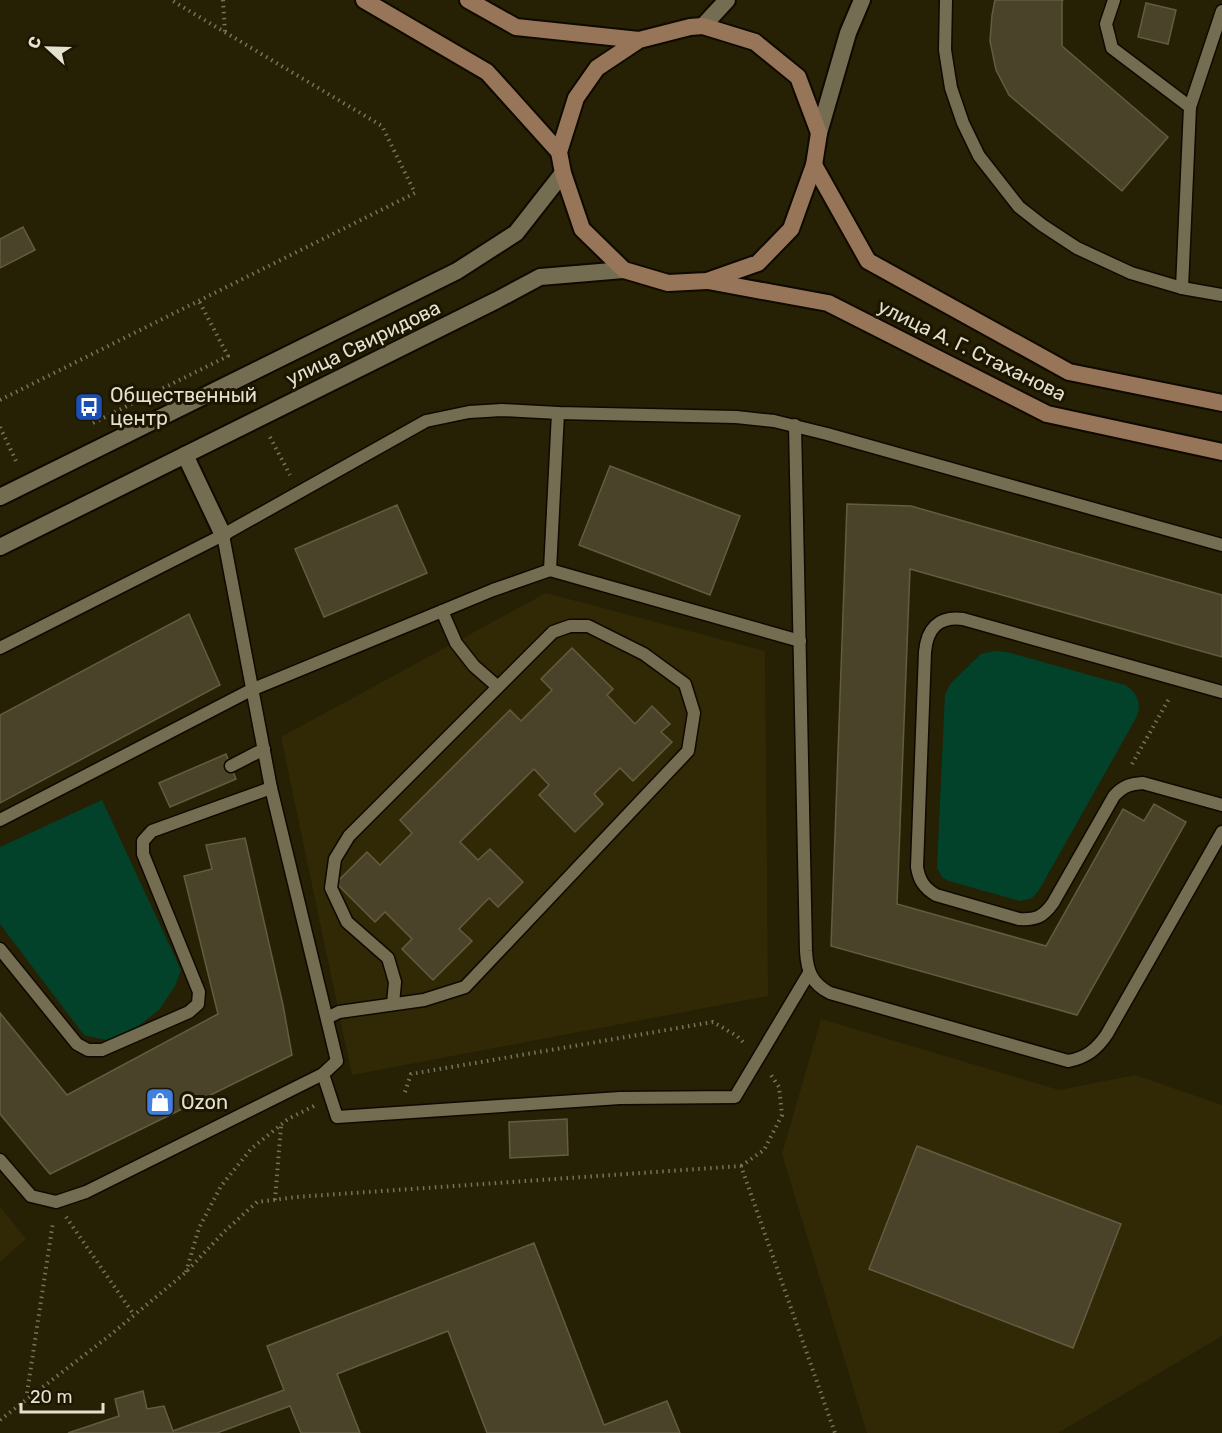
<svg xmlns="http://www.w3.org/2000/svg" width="1222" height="1433" viewBox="0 0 1222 1433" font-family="Rubik,sans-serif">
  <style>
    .built { fill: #312905 }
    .green { fill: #02422b }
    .building { fill: #4a4329; stroke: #635c41; stroke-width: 1.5 }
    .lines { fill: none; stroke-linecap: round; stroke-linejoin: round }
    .service-casing { stroke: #0f0900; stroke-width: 15 }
    .minor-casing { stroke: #0f0900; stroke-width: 20 }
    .tertiary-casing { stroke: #0f0900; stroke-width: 20 }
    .secondary-casing { stroke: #0f0900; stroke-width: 20 }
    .path { stroke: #78735d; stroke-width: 4; stroke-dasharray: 1.5 4.5; stroke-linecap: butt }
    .service { stroke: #746d51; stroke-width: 12 }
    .minor { stroke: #746d51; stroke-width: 16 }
    .tertiary { stroke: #746d51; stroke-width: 16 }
    .secondary { stroke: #977558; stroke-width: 16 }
    .labels { text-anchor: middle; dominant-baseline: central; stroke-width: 6; stroke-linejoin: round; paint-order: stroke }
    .street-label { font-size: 20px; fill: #e4e1d1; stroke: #1c1600 }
    .poi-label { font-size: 20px; fill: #e4e1d1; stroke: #1c1600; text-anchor: start }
  </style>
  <rect width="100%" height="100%" fill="#262005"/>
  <g class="built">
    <polygon points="546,593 765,651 768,996 352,1075 281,737"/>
    <polygon points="821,1019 1059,1090 1135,1075 1222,1105 1222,1336 1058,1433 867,1433 782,1154"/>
    <polygon points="0,1207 26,1239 0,1262"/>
  </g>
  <g class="green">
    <path d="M994,651L1007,652L1125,685C1138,693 1142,704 1136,718L1039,890L1032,898L1020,901L949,881L942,877L937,868L945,694L951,683L981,654Z"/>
    <polygon points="102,800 181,970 175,986 159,1010 136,1028 106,1040 84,1035 0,924 0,847"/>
  </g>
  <g class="building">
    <polygon points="995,0 1063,0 1062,1 1062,46 1168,137 1122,191 1009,95 996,70 990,41 992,15"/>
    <polygon points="1146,3 1176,10 1168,44 1138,37"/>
    <polygon points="23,227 35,250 0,268 0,239"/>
    <polygon points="610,466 740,516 710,595 579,545"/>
    <polygon points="847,504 911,506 1222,595 1222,657 910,569 897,904 1046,946 1123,809 1144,821 1154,804 1186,822 1077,1015 831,946"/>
    <polygon points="397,505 427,573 324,617 295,549"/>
    <polygon points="189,614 220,685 0,803 0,715"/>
    <polygon points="572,648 613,689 607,695 635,724 652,706 670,724 661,732 672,742 633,781 620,768 594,794 603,804 575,832 539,795 549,785 534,769 460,842 478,860 490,849 523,882 498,907 489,898 459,929 472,941 433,980 402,949 412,939 385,912 375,922 336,883 367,852 380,865 412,833 400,820 510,710 521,721 552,690 541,679"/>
    <polygon points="226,754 236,779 170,807 159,783"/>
    <polygon points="245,838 283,1005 292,1055 50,1174 0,1114 0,1013 67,1095 218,1014 184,876 212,869 206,845"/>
    <polygon points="567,1119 568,1155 510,1158 509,1122"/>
    <polygon points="917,1146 1121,1224 1073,1348 869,1269"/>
    <polygon points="534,1243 604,1425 667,1401 680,1433 487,1433 448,1331 337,1374 360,1433 301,1433 290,1406 217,1433 68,1433 119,1416 115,1399 143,1391 147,1409 164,1406 173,1431 284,1390 267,1346"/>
  </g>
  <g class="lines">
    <g class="service-casing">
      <g id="service">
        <polyline points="946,0 945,50 951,88 963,123 979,156 1019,207 1042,225 1077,248 1131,273 1182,288 1222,295"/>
        <polyline points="1114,0 1106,24 1112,48 1190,107"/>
        <polyline points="1182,288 1190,107 1222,11"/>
        <path d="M795,425L806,951C807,971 812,984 830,993L1068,1061C1086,1058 1097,1049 1107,1034L1222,832"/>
        <polyline points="223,535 271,788 337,1061 323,1074 337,1117 620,1098 735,1097 809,973"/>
        <polyline points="550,570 800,641"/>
        <polyline points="0,648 223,535 426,421 469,412 502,410 558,413 736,417 774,421 827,434 1222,545"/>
        <path d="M1222,692L963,619C938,616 927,629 925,652L917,867C919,880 924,888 936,895L1019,919C1036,920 1043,917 1053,903L1114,796C1123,786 1130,784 1143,783L1222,805"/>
        <polyline points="231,766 264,749"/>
        <polyline points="0,820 251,690 493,590 550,570 558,413"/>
        <polyline points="0,949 77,1044 88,1050 102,1050 189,1012 198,1004 199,992 143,854 143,841 152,831 271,788"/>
        <polyline points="393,1004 395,982 388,958 347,922 331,888 335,859 349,836 498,687"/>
        <polyline points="327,1018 339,1012 424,1000 465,987 688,751 694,713 685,684 644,654 588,626 570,626 553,632 498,687 474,666 456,643 442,611"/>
        <polyline points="0,1160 31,1196 56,1202 86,1192 323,1074"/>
      </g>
    </g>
    <g class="minor-casing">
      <polyline id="minor" points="185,455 223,535"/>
    </g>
    <g class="tertiary-casing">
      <g id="tertiary">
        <polyline points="703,26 727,0"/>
        <polyline points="819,133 848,33 862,0"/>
        <polyline points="0,497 457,271 516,233 563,173"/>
        <polyline points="0,547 497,300 540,277 624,270"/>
      </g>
    </g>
    <g class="secondary-casing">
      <g id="secondary">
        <polyline points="364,0 487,72 559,152"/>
        <polyline points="468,0 516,27 639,40"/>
        <polygon points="703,26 755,42 798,77 819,133 814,165 791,229 758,263 707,281 668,283 624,270 582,229 563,173 559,152 576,98 597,68 639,40 690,27"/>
        <polyline points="814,165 868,261 1069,372 1222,403"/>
        <polyline points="708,281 828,303 1047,414 1222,452"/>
      </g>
    </g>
    <g class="path">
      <polyline points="223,0 225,32"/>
      <polyline points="0,400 415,193 382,126 171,0"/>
      <polyline points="93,423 228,356 199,301"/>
      <polyline points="0,427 16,461 19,460"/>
      <polyline points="270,437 290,475"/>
      <polyline points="1132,764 1170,697"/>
      <polyline points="405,1092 411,1074 713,1022 737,1036 745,1044"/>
      <polyline points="741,1166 764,1150 782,1115 779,1087 771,1075"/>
      <polyline points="275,1200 281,1126"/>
      <polyline points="66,1217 134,1315"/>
      <polyline points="186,1272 199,1228 221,1186 251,1149 288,1119 314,1106"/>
      <polyline points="27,1393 53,1222"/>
      <polyline points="0,1420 109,1336 185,1273 225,1231 257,1202 296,1197 741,1166 835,1433"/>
    </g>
    <use href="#service" class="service"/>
    <use href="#minor" class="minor"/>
    <use href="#tertiary" class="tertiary"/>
    <use href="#secondary" class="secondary"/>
  </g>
  <defs>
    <g id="bus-square" transform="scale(1.5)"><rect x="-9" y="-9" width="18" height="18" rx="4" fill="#1a4fb4" stroke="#1c1600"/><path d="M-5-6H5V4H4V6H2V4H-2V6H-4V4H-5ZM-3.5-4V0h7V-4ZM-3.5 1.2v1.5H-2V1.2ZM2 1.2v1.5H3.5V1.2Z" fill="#fff"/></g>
    <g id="shop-square" transform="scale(1.5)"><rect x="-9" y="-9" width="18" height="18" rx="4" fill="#3f7fe0" stroke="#1c1600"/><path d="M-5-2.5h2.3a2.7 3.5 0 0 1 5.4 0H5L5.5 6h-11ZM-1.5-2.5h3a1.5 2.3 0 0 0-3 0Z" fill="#fff"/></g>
  </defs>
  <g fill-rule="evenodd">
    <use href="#bus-square" x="89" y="407"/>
    <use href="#shop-square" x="160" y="1102"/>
  </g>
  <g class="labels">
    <g class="street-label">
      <text transform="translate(363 343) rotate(-26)">улица Свиридова</text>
      <text transform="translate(972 350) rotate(26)">улица А. Г. Стаханова</text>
    </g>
    <g class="poi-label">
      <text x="110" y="395">Общественный<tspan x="110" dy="23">центр</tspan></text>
      <text x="181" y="1102">Ozon</text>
    </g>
  </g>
  <g transform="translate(48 48) rotate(292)" stroke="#1c1600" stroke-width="4.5" paint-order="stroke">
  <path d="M0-4.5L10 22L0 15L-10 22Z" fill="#e4e1d1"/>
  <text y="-9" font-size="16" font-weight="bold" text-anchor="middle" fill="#e4e1d1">С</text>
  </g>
  <path d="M21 1403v9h82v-9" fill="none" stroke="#e4e1d1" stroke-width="3"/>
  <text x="30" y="1403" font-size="18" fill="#e4e1d1" stroke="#1c1600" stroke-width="4.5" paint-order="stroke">20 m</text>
</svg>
